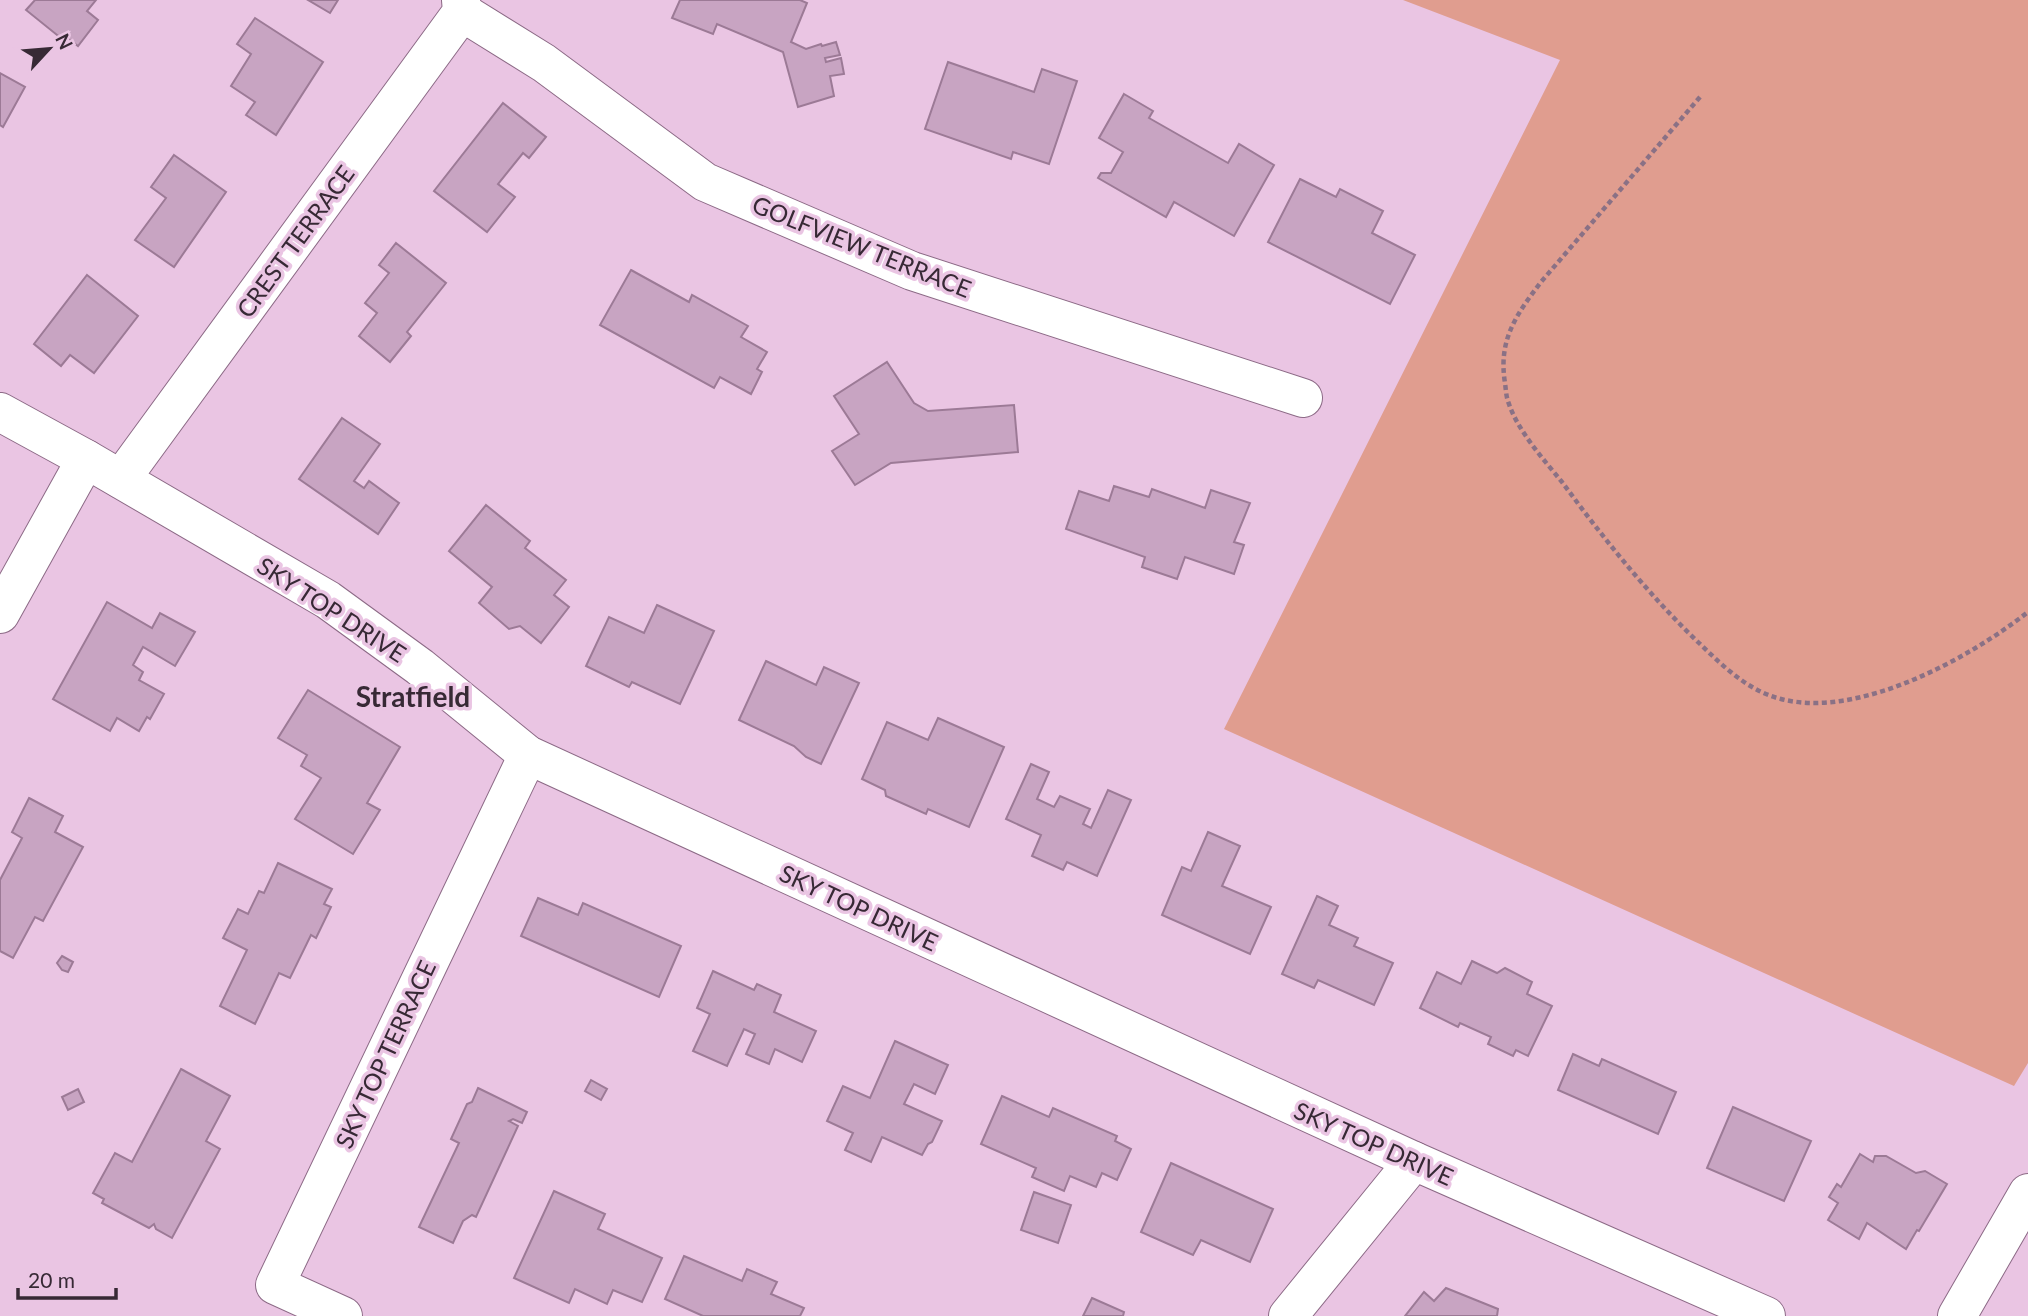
<svg xmlns="http://www.w3.org/2000/svg" width="2028" height="1316" viewBox="0 0 2028 1316" font-family="Lato,sans-serif">
  <style>
    .green { fill: #e09d8f }
    .building { fill: #c8a4c2; stroke: #9c7a96; stroke-width: 2 }
    .lines { fill: none; stroke-linecap: round; stroke-linejoin: round }
    .minor-casing { stroke: #8c6a86; stroke-width: 40 }
    .path { stroke: #8a7185; stroke-width: 4.5; stroke-dasharray: 5 3.5; stroke-linecap: butt }
    .minor { stroke: #fff; stroke-width: 38 }
    .labels { text-anchor: middle; dominant-baseline: central; stroke-width: 7; stroke-linejoin: round; paint-order: stroke }
    .street-label { font-size: 24px; fill: #372935; stroke: #eac5e3 }
    .quarter-label { font-size: 28px; font-weight: bold; fill: #372935; stroke: #eac5e3 }
  </style>
  <rect width="100%" height="100%" fill="#eac5e3"/>
  <polygon class="green" points="1403,0 2028,0 2028,1063 2014,1086 1224,729 1560,60"/>
  <g class="building">
    <polygon points="35,0 96,0 87,11 98,20 78,46 65,36 62,39 26,10"/>
    <polygon points="308,0 338,0 330,13"/>
    <polygon points="680,0 800,0 807,3 791,42 806,49 821,44 822,46 836,42 840,55 825,58 826,62 841,58 844,74 830,76 834,96 798,107 783,52 717,24 713,34 672,18"/>
    <polygon points="255,18 323,62 276,135 246,115 255,102 231,86 251,54 237,44"/>
    <polygon points="948,62 1034,92 1042,69 1077,81 1049,164 1013,152 1011,159 925,129"/>
    <polygon points="0,73 25,87 3,127 0,125"/>
    <polygon points="1124,94 1153,111 1149,118 1228,163 1239,144 1274,165 1234,236 1174,202 1166,217 1098,178 1101,173 1111,173 1123,152 1099,138"/>
    <polygon points="503,103 546,137 529,158 523,153 498,184 515,197 487,232 434,191"/>
    <polygon points="174,155 226,192 174,267 135,240 166,198 151,187"/>
    <polygon points="1300,179 1336,197 1340,189 1383,211 1372,233 1415,255 1390,304 1268,242"/>
    <polygon points="396,243 446,283 407,332 411,336 390,362 359,336 377,313 365,303 389,273 379,265"/>
    <polygon points="631,270 689,302 692,295 748,326 741,337 767,352 757,369 762,372 751,394 720,377 714,388 600,325"/>
    <polygon points="87,275 138,316 94,373 70,355 61,366 34,344"/>
    <polygon points="887,362 914,403 928,411 1014,405 1018,452 891,463 855,485 832,451 859,434 834,396"/>
    <polygon points="342,418 380,444 354,481 364,488 369,481 399,503 378,534 299,479"/>
    <polygon points="1114,486 1149,497 1152,489 1205,508 1211,490 1250,503 1234,542 1244,545 1234,574 1185,557 1177,579 1142,567 1145,557 1066,529 1079,491 1109,501"/>
    <polygon points="486,505 530,541 525,548 566,580 554,595 569,607 541,643 520,626 509,629 479,603 492,587 449,551"/>
    <polygon points="107,602 152,628 160,613 195,632 175,666 143,647 133,665 143,672 139,680 164,694 150,719 147,717 139,731 117,718 110,731 53,699"/>
    <polygon points="657,605 714,631 680,704 632,682 629,687 586,666 609,617 644,633"/>
    <polygon points="766,661 816,685 824,667 859,683 821,764 806,757 794,746 739,720"/>
    <polygon points="308,690 400,747 367,803 380,810 353,854 295,819 321,778 301,766 307,755 278,738"/>
    <polygon points="938,718 1004,747 969,827 928,809 926,814 886,796 885,790 862,779 887,722 928,740"/>
    <polygon points="1031,764 1049,772 1037,799 1054,807 1060,796 1090,809 1083,824 1091,828 1108,790 1131,800 1097,876 1067,862 1063,870 1032,856 1041,835 1006,819"/>
    <polygon points="29,798 63,816 55,832 83,847 43,921 35,917 13,958 0,951 0,880 22,838 12,832"/>
    <polygon points="1208,832 1240,846 1222,886 1271,907 1250,954 1162,915 1182,867 1191,871"/>
    <polygon points="278,863 332,889 324,904 331,907 316,938 311,935 290,978 279,973 255,1024 220,1006 247,950 223,938 238,909 248,914 259,891 264,893"/>
    <polygon points="1317,896 1338,906 1329,925 1358,938 1354,946 1393,963 1374,1005 1318,980 1314,988 1282,974"/>
    <polygon points="538,898 578,915 583,903 681,946 659,997 521,936"/>
    <polygon points="62,956 73,962 68,972 62,970 57,963"/>
    <polygon points="1472,961 1497,973 1505,968 1532,982 1527,994 1552,1006 1528,1056 1516,1050 1513,1056 1488,1044 1491,1037 1460,1023 1458,1027 1420,1008 1437,972 1461,984"/>
    <polygon points="713,971 754,990 757,984 781,995 774,1012 816,1031 802,1062 775,1049 769,1064 746,1054 755,1034 744,1029 727,1066 693,1051 710,1014 697,1008"/>
    <polygon points="895,1041 948,1065 935,1094 914,1084 904,1104 942,1121 932,1142 928,1144 922,1155 882,1137 871,1162 845,1150 853,1133 827,1121 843,1086 870,1098"/>
    <polygon points="1573,1054 1599,1066 1602,1059 1676,1092 1658,1134 1558,1090"/>
    <polygon points="181,1069 230,1096 206,1141 220,1149 172,1238 156,1229 154,1224 149,1228 102,1203 104,1199 93,1193 115,1153 132,1162"/>
    <polygon points="591,1080 607,1089 601,1100 585,1091"/>
    <polygon points="478,1088 527,1112 522,1123 513,1119 509,1121 518,1126 476,1217 472,1215 463,1221 453,1243 419,1227 459,1143 451,1139 467,1104 472,1102"/>
    <polygon points="78,1089 84,1102 68,1110 62,1097"/>
    <polygon points="1002,1096 1049,1117 1053,1108 1117,1136 1115,1141 1131,1149 1117,1180 1102,1173 1096,1187 1070,1176 1064,1191 1032,1177 1036,1168 981,1144"/>
    <polygon points="1733,1107 1811,1141 1784,1201 1707,1168"/>
    <polygon points="1860,1154 1873,1162 1875,1156 1886,1156 1916,1173 1925,1171 1947,1184 1919,1231 1917,1230 1906,1249 1867,1223 1859,1239 1828,1220 1838,1203 1829,1197 1837,1184 1841,1187"/>
    <polygon points="1171,1163 1273,1209 1250,1262 1201,1240 1193,1255 1141,1232"/>
    <polygon points="554,1191 605,1214 598,1229 662,1258 642,1302 613,1290 607,1304 575,1289 569,1303 514,1278"/>
    <polygon points="1034,1192 1071,1205 1058,1243 1021,1230"/>
    <polygon points="684,1256 742,1281 747,1269 777,1282 771,1294 804,1308 800,1316 703,1316 665,1299"/>
    <polygon points="1446,1288 1498,1309 1497,1316 1405,1316 1424,1292 1434,1301"/>
    <polygon points="1092,1298 1124,1312 1123,1316 1083,1316"/>
  </g>
  <g class="lines">
    <g class="minor-casing">
      <g id="minor">
        <polyline points="462,12 544,63 705,182 912,271 1303,398"/>
        <polyline points="0,412 86,459 328,600 420,667 528,755 1414,1161 1766,1316"/>
        <polyline points="121,479 462,12 461,0"/>
        <polyline points="0,614 86,459"/>
        <polyline points="343,1316 275,1285 528,755"/>
        <polyline points="1288,1316 1414,1161"/>
        <polyline points="1957,1316 2028,1193"/>
      </g>
    </g>
    <path class="path" d="M1700,97L1541,282C1516,315 1498,340 1505,383C1506,390 1506,397 1509,404C1518,431 1544,460 1562,482C1604,539 1648,594 1699,643C1723,666 1748,691 1781,699C1859,719 1968,659 2028,612"/>
    <use href="#minor" class="minor"/>
  </g>
  <g class="labels">
    <g class="street-label">
      <text transform="translate(295 241) rotate(-54)">CREST TERRACE</text>
      <text transform="translate(862 246) rotate(22)">GOLFVIEW TERRACE</text>
      <text transform="translate(332 609) rotate(33)">SKY TOP DRIVE</text>
      <text transform="translate(859 907) rotate(25)">SKY TOP DRIVE</text>
      <text transform="translate(385 1054) rotate(-65)">SKY TOP TERRACE</text>
      <text transform="translate(1374 1143) rotate(24)">SKY TOP DRIVE</text>
    </g>
    <g class="quarter-label">
      <text x="413" y="696">Stratfield</text>
    </g>
  </g>
  <g transform="translate(49 49) rotate(64)" stroke="#eac5e3" stroke-width="5" paint-order="stroke">
  <path d="M0-5L12 26L0 18L-12 26Z" fill="#372935"/>
  <text y="-10" font-size="19" font-weight="bold" text-anchor="middle" fill="#372935">N</text>
  </g>
  <path d="M18 1288v10h98v-10" fill="none" stroke="#372935" stroke-width="3.5"/>
  <text x="28" y="1288" font-size="21" fill="#372935" stroke="#eac5e3" stroke-width="5" paint-order="stroke">20 m</text>
</svg>
